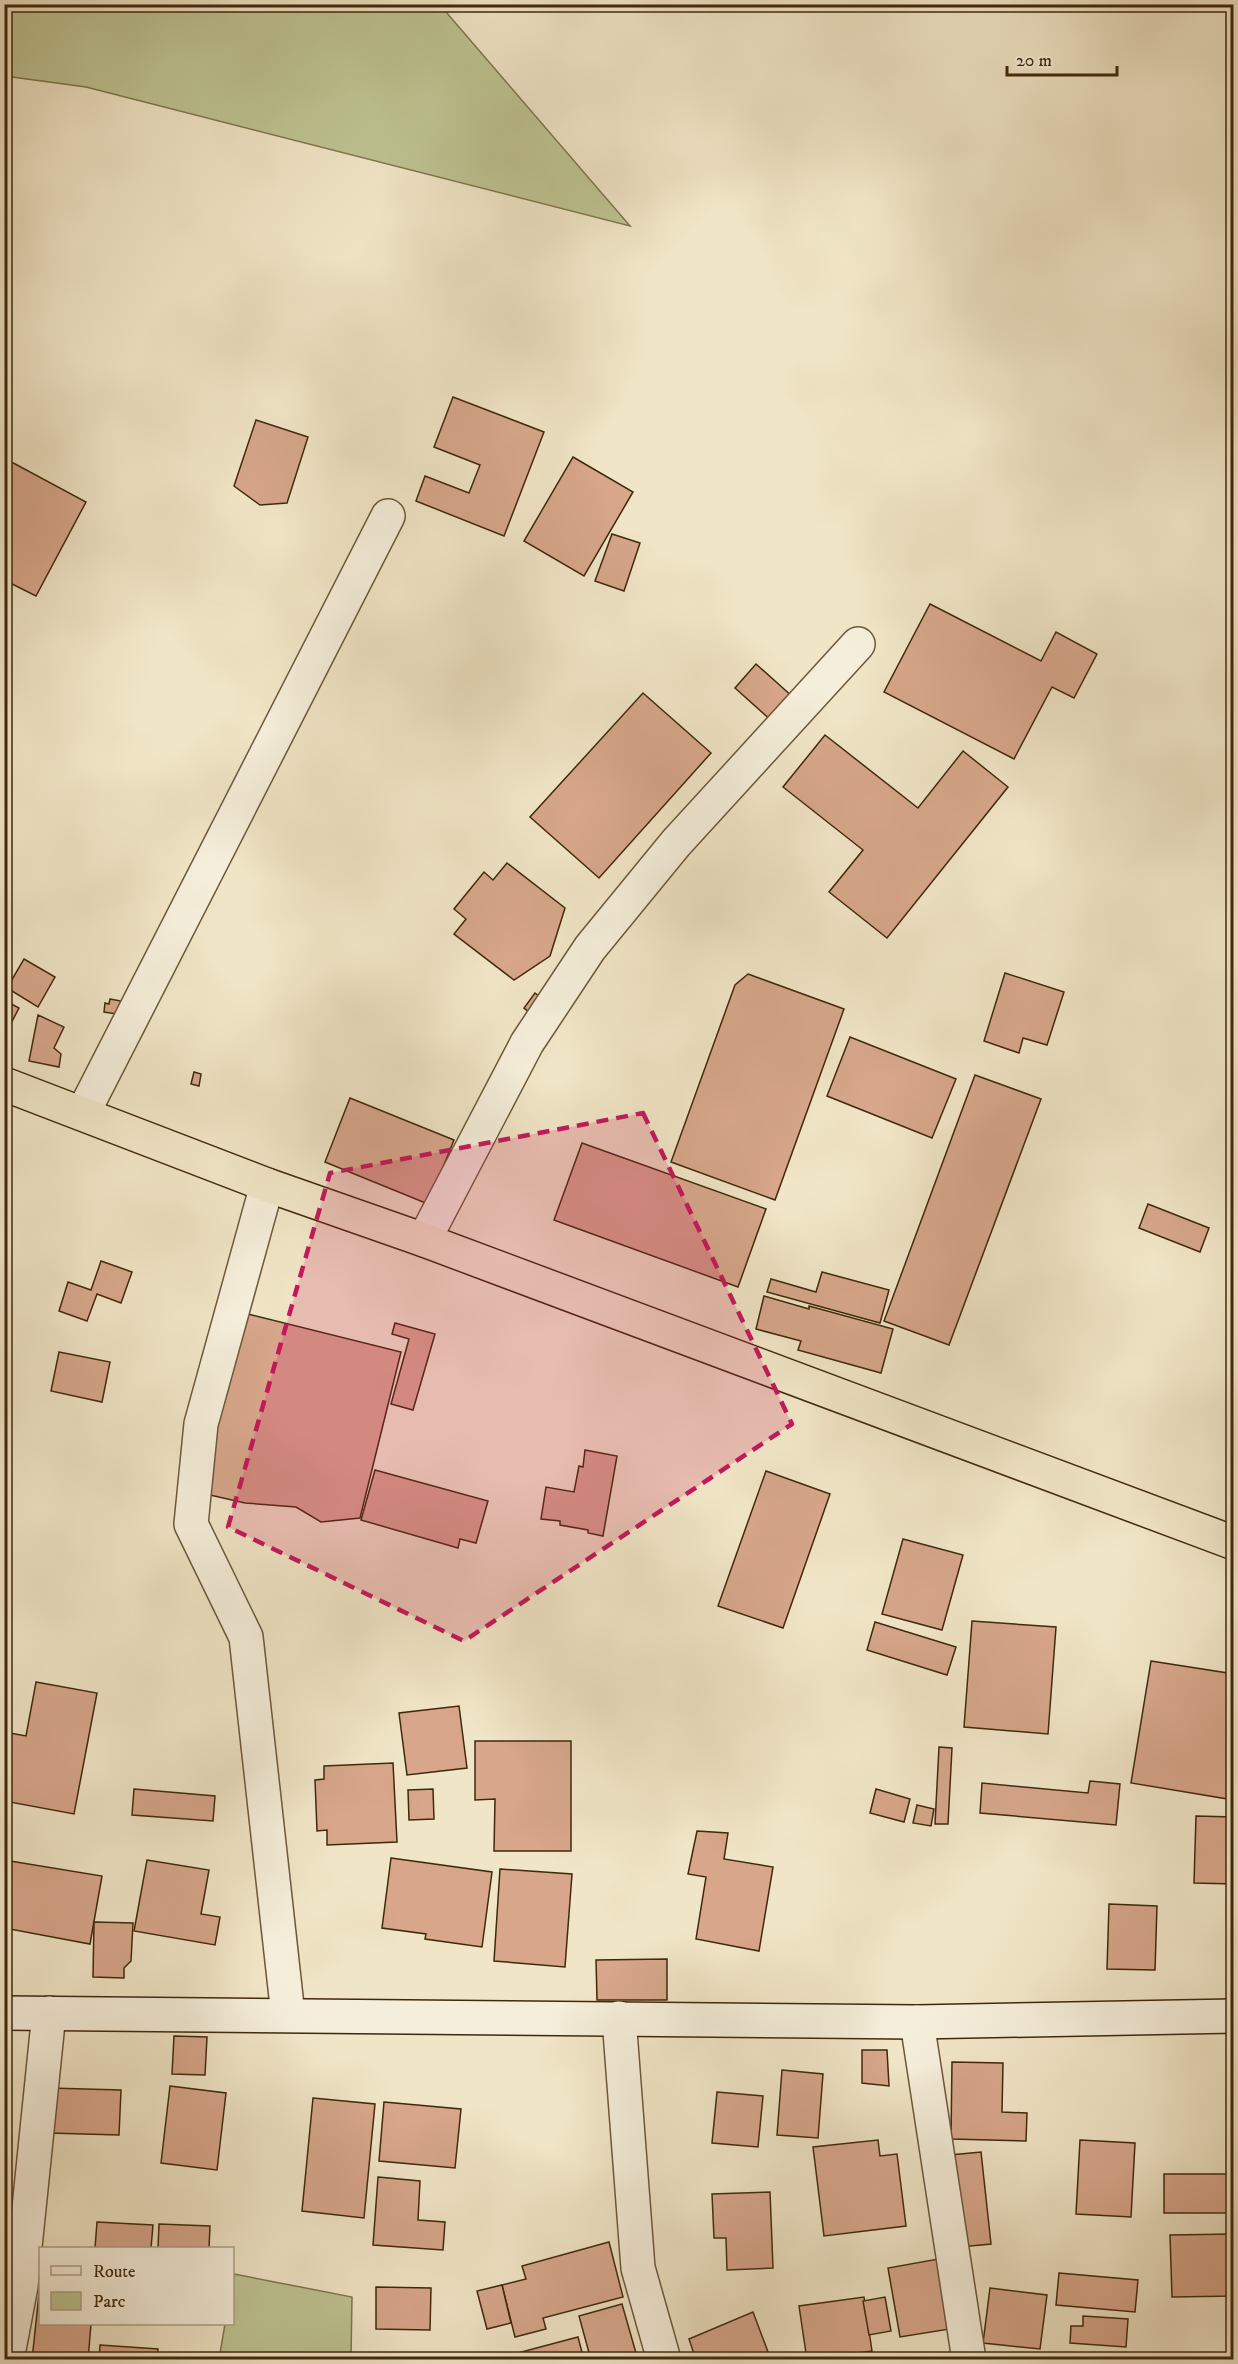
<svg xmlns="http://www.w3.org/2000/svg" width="1238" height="2364" viewBox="0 0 1238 2364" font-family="'IM FELL DW Pica',serif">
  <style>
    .green { fill: #bec392; stroke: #7f764e; stroke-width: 1.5 }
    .building { fill: #d7a68b; stroke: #40290a; stroke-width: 1.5 }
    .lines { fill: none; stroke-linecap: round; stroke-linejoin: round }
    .minor-casing { stroke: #6c5839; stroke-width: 36 }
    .secondary-casing { stroke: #40290a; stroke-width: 36 }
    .trunk-casing { stroke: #40290a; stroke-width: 36 }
    .minor { stroke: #f5eeda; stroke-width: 33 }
    .secondary { stroke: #f5eeda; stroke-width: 33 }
    .trunk { stroke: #f0e5c6; stroke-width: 33 }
    .marked { fill: #c2185b; fill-opacity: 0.2; stroke: #c2185b; stroke-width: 4.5; stroke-dasharray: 12 8; stroke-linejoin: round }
  </style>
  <rect width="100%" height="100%" fill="#f0e5c6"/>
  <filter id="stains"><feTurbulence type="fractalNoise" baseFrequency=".00333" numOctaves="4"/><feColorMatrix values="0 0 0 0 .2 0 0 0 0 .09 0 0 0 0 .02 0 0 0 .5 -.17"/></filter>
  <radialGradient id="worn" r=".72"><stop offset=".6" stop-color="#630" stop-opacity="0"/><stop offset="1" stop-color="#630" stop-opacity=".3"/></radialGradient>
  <g class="green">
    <polygon points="5,4 440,5 630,226 86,87 5,76"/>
    <polygon points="234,2274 352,2297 351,2359 219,2359 225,2324 232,2324"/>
  </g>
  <g class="building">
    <polygon points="453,397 544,432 504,536 416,501 425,476 469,493 480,465 434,447"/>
    <polygon points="256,420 308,437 287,503 260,505 234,486"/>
    <polygon points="573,457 633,492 584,576 524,541"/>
    <polygon points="4,458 86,502 36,596 4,580"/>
    <polygon points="612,534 640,543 624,591 595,581"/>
    <polygon points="930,604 1041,661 1056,632 1097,654 1074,698 1052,687 1014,759 884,692"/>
    <polygon points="756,664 794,698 773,722 735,688"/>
    <polygon points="643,693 711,753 599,878 530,817"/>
    <polygon points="825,735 918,808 963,751 1008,787 887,938 829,892 863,850 783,787"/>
    <polygon points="507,863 565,908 550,956 514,980 454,934 466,919 454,909 484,872 493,880"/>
    <polygon points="24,959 55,977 38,1007 7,988"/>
    <polygon points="1005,973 1064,992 1047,1045 1023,1038 1019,1053 984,1041"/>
    <polygon points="748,974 844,1009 775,1200 671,1162 735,985"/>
    <polygon points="535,993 550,1005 539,1020 524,1008"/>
    <polygon points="110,999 121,1001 117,1014 104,1012 105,1003 109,1004"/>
    <polygon points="4,1000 19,1008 6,1033 4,1032"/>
    <polygon points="38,1015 64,1027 54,1048 61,1054 59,1067 29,1061"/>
    <polygon points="850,1037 956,1079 932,1138 827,1096"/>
    <polygon points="194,1072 201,1074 199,1086 191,1084"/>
    <polygon points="975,1075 1041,1099 949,1345 884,1321"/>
    <polygon points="350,1098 454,1140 428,1204 325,1162"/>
    <polygon points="582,1143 766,1209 738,1287 554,1220"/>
    <polygon points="1148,1204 1209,1228 1200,1252 1139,1228"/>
    <polygon points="101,1261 132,1272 121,1303 97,1294 87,1321 59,1311 68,1282 91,1290"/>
    <polygon points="822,1272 889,1290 880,1323 767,1292 771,1279 816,1292"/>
    <polygon points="764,1296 809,1309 809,1306 893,1329 881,1373 798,1350 801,1341 756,1329"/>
    <polygon points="244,1313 401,1352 360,1518 321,1522 296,1507 245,1503 201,1493"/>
    <polygon points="395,1323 435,1334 413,1410 391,1404 409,1339 392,1334"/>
    <polygon points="59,1352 110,1362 102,1402 51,1391"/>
    <polygon points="585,1450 617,1456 603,1536 588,1533 588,1530 560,1525 560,1521 541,1519 546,1487 574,1492 579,1466 583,1467"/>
    <polygon points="375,1470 488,1501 476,1543 460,1539 458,1548 361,1520"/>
    <polygon points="766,1471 830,1494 783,1628 718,1606"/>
    <polygon points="903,1539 963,1555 942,1630 882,1614"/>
    <polygon points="972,1621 1056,1627 1048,1734 964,1727"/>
    <polygon points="875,1622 956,1647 947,1675 867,1650"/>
    <polygon points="1151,1661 1234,1674 1234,1800 1131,1783"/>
    <polygon points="36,1682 97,1693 74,1814 4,1801 4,1732 26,1736"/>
    <polygon points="459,1706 467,1768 407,1775 399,1713"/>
    <polygon points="475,1741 571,1741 571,1851 494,1851 495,1799 475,1800"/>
    <polygon points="939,1747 952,1748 948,1824 935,1824"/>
    <polygon points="393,1763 397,1842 327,1845 327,1830 317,1831 315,1780 324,1779 324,1766"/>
    <polygon points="1090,1781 1120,1784 1116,1825 980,1813 982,1783 1088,1793"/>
    <polygon points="134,1789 215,1796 213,1821 132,1815"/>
    <polygon points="433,1789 434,1819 409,1820 408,1790"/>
    <polygon points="876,1789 910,1799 904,1822 870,1813"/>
    <polygon points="917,1805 934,1809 931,1826 913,1823"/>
    <polygon points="1196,1816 1234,1817 1234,1884 1194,1883"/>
    <polygon points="697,1831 728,1833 724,1859 773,1867 759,1951 696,1939 706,1877 688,1874"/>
    <polygon points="391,1858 492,1872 482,1947 425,1939 426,1934 382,1928"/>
    <polygon points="4,1860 102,1876 90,1944 4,1928"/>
    <polygon points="147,1860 209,1870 201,1914 220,1917 215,1945 134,1931"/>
    <polygon points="500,1869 572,1874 565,1967 494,1961"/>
    <polygon points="1109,1904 1157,1906 1155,1970 1107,1969"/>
    <polygon points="94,1922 133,1923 131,1961 124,1968 124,1978 93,1977"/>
    <polygon points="667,1959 667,2000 597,2000 596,1960"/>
    <polygon points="174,2036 207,2037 205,2075 172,2074"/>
    <polygon points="862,2050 887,2050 889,2086 862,2083"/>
    <polygon points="952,2062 1003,2063 1002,2112 1027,2113 1026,2141 951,2139"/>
    <polygon points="782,2070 823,2074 818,2138 777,2135"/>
    <polygon points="170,2086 226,2093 217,2170 161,2163"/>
    <polygon points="49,2088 121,2090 119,2135 48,2133"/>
    <polygon points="717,2092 763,2096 758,2147 712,2143"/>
    <polygon points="313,2098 375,2104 364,2218 302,2211"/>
    <polygon points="384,2102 461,2109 455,2168 379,2161"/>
    <polygon points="878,2140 880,2156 897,2154 906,2226 824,2236 813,2147"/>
    <polygon points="1080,2140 1135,2143 1131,2217 1076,2214"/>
    <polygon points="981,2152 991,2244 960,2247 950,2155"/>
    <rect x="1164" y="2174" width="70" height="39"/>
    <polygon points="378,2177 420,2181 418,2220 445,2222 443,2250 373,2245"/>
    <polygon points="770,2192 773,2268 727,2270 726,2238 714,2238 712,2194"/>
    <polygon points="97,2222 153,2225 151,2248 95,2248"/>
    <polygon points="159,2224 210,2226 209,2248 158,2248"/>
    <polygon points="1234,2234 1234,2296 1172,2297 1170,2235"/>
    <polygon points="609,2242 623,2297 543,2318 546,2329 515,2337 502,2285 526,2279 522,2266"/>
    <polygon points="938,2259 950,2329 900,2337 888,2268"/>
    <polygon points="1059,2273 1138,2280 1135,2312 1056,2305"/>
    <polygon points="40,2284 40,2324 91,2324 88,2360 32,2360"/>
    <polygon points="502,2285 511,2323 487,2329 477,2291"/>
    <polygon points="376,2287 431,2288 430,2330 376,2329"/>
    <polygon points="990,2288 1047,2295 1040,2349 983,2343"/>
    <polygon points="864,2297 872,2351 807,2360 799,2306"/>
    <polygon points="885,2297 891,2331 869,2335 863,2301"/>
    <polygon points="622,2304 638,2360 591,2360 579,2316"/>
    <polygon points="753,2312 771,2360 696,2360 689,2339"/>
    <polygon points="1083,2316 1128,2319 1126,2347 1070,2343 1071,2326 1083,2326"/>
    <polygon points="578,2337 584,2360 511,2360 510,2355"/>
    <polygon points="100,2345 158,2349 157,2360 99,2360"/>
  </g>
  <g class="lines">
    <g class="minor-casing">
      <g id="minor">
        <polyline points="83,1113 388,516"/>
        <polyline points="267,1185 201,1424 191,1524 246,1637 288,2015"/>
        <polyline points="424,1240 527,1043 590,948 676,843 858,644"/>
        <polyline points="619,2018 638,2268 664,2360"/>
        <polyline points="917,2022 969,2360"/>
        <polyline points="7,2360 21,2286 49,2013"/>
      </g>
    </g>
    <g class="secondary-casing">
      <polyline id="secondary" points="4,2013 917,2022 1234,2016"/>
    </g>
    <g class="trunk-casing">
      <polyline id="trunk" points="4,1084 267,1185 424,1240 1234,1543"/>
    </g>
    <use href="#minor" class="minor"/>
    <use href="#secondary" class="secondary"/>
    <use href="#trunk" class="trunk"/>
  </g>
  <path class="marked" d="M643,1113L792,1424L464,1641L228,1527L330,1173Z"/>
  <rect width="1238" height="2364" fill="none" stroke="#f0e5c6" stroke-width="24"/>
  <rect x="6" y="6" width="1226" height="2352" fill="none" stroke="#40290a" stroke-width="3"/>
  <rect x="12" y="12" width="1214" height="2340" fill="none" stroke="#40290a" stroke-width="1.5"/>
  <rect x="39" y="2247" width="195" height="78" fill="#f5eeda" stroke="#ad9f87" stroke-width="1.5"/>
  <rect x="51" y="2266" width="30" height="9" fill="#f5eeda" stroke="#ad9f87" stroke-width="1.5"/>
  <text x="93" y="2277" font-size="18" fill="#40290a">Route</text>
  <rect x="51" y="2292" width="30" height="18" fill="#bec392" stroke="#ad9f87" stroke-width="1.5"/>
  <text x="93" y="2307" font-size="18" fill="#40290a">Parc</text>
  <path d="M1007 66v9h110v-9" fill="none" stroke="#40290a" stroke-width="3"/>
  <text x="1016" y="66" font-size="18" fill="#40290a" stroke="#f5eeda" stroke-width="4.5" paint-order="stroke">20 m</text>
  <rect width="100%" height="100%" filter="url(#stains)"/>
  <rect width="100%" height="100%" fill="url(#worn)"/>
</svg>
